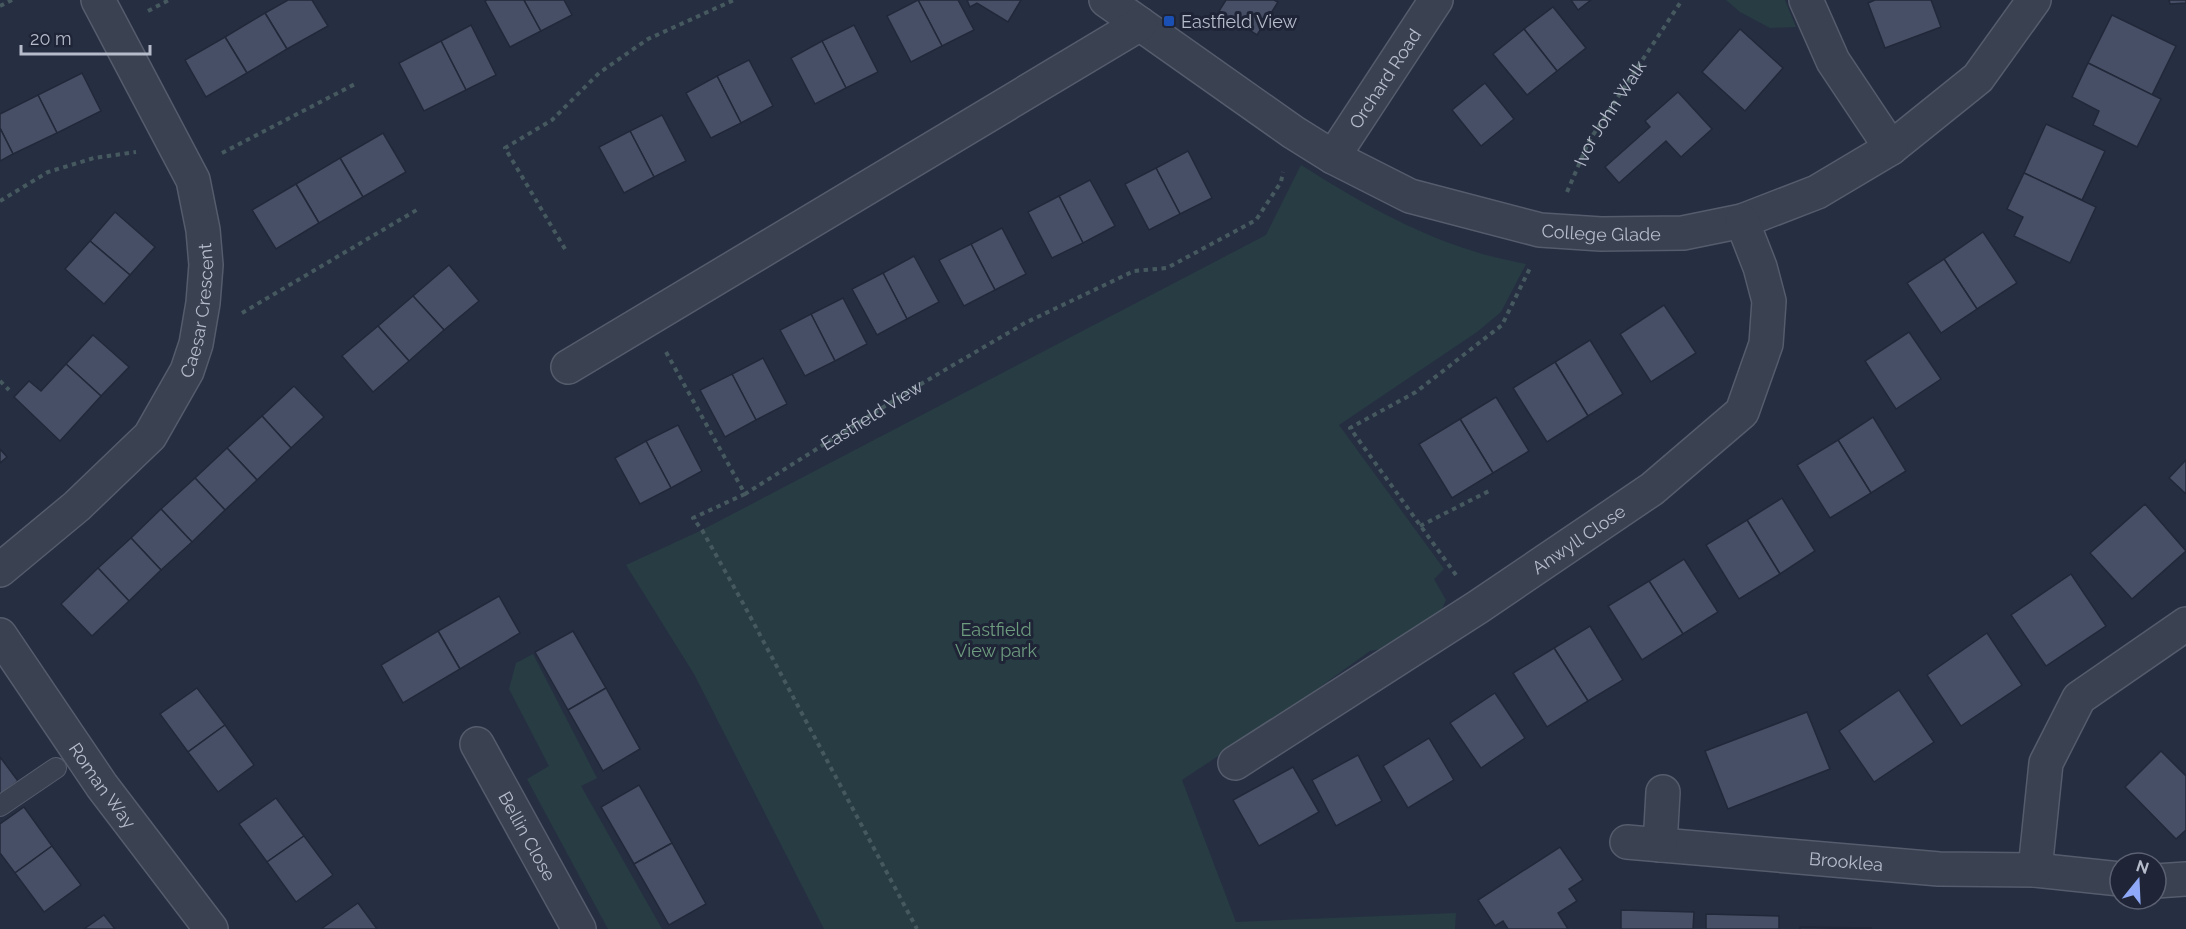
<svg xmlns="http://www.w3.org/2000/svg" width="2186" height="929" viewBox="0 0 2186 929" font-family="Raleway,sans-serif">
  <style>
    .green { fill: #283c43 }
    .building { fill: #474f66; stroke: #212839; stroke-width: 1.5 }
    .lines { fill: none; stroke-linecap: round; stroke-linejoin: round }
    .service-casing { stroke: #555c6c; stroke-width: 22 }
    .minor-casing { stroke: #555c6c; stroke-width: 36 }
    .path { stroke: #46595f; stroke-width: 4; stroke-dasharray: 4.5 4.5; stroke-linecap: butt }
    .service { stroke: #3a4151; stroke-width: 20 }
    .minor { stroke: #3a4151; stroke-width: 33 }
    .transit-dot { fill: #1a4fb4; stroke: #1f2537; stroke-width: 2 }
    .labels { text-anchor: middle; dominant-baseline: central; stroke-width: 6; stroke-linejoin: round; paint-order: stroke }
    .poi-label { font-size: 18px; fill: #b7bccb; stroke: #1f2537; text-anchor: start }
    .street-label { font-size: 18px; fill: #b7bccb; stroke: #1f2537 }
    .park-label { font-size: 18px; fill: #6e9c7f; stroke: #1f2537 }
  </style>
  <rect width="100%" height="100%" fill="#262e42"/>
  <g class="green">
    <polygon points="1726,0 1785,0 1796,27 1770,28 1740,12"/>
    <path d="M1301,165C1355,199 1411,232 1473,251C1490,257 1508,260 1526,264L1501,312L1477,332L1339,425L1444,569L1434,579L1446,600L1440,614L1392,647L1370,651L1295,705L1182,780L1236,922L1456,913L1455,929H824L694,674L626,565L702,530L1266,235Z"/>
    <polygon points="533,654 597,778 581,786 662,929 608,929 527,779 549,766 509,689 516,663"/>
  </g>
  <g class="building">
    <polygon points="288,0 312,0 328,26 287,49 265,13"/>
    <polygon points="487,0 524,0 541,31 510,47 485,1"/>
    <polygon points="524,0 564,0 572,15 541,31"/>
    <polygon points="918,0 958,0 974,30 942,46"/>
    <polygon points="918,0 942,46 911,62 887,16"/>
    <polygon points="967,0 1021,0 1008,22 977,3 970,7"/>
    <polygon points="1226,0 1274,0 1278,2 1257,35 1219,11"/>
    <polygon points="1571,0 1591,0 1578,10"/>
    <polygon points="1875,0 1931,0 1941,27 1885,48 1868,3"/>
    <polygon points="2169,0 2186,0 2186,3 2170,4"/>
    <polygon points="1553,7 1586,48 1557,71 1524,29"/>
    <polygon points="265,13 287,49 247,73 225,37"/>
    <polygon points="2112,15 2176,46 2152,95 2088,63"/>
    <polygon points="471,25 496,75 466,90 441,41"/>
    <polygon points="854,25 878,72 846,88 822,41"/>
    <polygon points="1524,29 1557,71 1527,95 1493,54"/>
    <polygon points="1740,29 1783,68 1745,111 1702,72"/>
    <polygon points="225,37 247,73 206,97 185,60"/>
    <polygon points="441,41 466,90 424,111 399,63"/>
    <polygon points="822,41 846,88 815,104 791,58"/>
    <polygon points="749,60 773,106 741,123 717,76"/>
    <polygon points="2088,63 2161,99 2137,147 2093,125 2099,111 2072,97"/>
    <polygon points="82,73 101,111 57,133 38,95"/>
    <polygon points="717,76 741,123 711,138 686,93"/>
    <polygon points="1485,83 1514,119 1481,146 1452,110"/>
    <polygon points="1678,92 1712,129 1681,157 1666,141 1619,183 1605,167 1650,127 1645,121"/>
    <polygon points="38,95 57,133 13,154 0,128 0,114"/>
    <polygon points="662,115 686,161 654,177 630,131"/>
    <polygon points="2046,124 2105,151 2082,200 2024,173"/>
    <polygon points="0,128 13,154 0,161"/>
    <polygon points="630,131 654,177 624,193 599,147"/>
    <polygon points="383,133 406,172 363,197 340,158"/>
    <polygon points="1188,151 1212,198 1180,214 1156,168"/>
    <polygon points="340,158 363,197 319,223 296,184"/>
    <polygon points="1156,168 1180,214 1149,230 1125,184"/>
    <polygon points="2024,173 2096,207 2070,263 2014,236 2023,217 2007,209"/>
    <polygon points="1090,180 1115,226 1083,243 1059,196"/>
    <polygon points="296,184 319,223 276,249 252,210"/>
    <polygon points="1059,196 1083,243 1052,258 1028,212"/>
    <polygon points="115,212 155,247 130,275 90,241"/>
    <polygon points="1002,228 1026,274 995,290 971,244"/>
    <polygon points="1983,232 2017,283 1977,309 1944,259"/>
    <polygon points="90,241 130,275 104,304 65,269"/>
    <polygon points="971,244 995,290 964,306 939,260"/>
    <polygon points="914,256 939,302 907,319 883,273"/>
    <polygon points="1944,259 1977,309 1941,333 1907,283"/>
    <polygon points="449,265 479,301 444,330 413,296"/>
    <polygon points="883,273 907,319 877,335 852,289"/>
    <polygon points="413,296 444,330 409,361 378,326"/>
    <polygon points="843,298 867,344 835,361 811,314"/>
    <polygon points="1664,305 1696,353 1651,382 1620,334"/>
    <polygon points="811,314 835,361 805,376 780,330"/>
    <polygon points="378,326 409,361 373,392 342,356"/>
    <polygon points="1909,332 1941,379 1896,409 1865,361"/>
    <polygon points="93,335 129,367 101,396 66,364"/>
    <polygon points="1590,340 1623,394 1588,416 1555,362"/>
    <polygon points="763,358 787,404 756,420 732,374"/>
    <polygon points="1555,362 1588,416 1547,442 1513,388"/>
    <polygon points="66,364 101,396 60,441 14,397 29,381 41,391"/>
    <polygon points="732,374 756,420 725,437 700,390"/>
    <polygon points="294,386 324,417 291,448 262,416"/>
    <polygon points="1496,397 1529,451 1493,473 1460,419"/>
    <polygon points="262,416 291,448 257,480 227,448"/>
    <polygon points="1873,417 1906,471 1871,493 1838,440"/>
    <polygon points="1460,419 1493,473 1452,498 1419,444"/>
    <polygon points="678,425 702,471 671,488 646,441"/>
    <polygon points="1838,440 1871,493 1830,518 1797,465"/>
    <polygon points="646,441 671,488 640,504 615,458"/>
    <polygon points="227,448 257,480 225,510 195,478"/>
    <polygon points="0,449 7,457 0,463"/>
    <polygon points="2186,460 2186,494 2169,478"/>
    <polygon points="195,478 225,510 192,542 161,509"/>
    <polygon points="1782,498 1815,551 1780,574 1747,520"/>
    <polygon points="2145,504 2186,551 2132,599 2090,553"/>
    <polygon points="161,509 192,542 161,570 131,538"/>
    <polygon points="1747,520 1780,574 1739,599 1706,545"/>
    <polygon points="131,538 161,570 129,601 98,568"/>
    <polygon points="1684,559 1718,612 1683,634 1649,581"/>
    <polygon points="98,568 129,601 92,636 61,604"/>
    <polygon points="2071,574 2106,626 2046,666 2011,615"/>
    <polygon points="1649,581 1683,634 1642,660 1608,606"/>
    <polygon points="499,596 520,633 460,669 438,631"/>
    <polygon points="1590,626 1623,680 1588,701 1554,648"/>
    <polygon points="438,631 460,669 403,703 381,665"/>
    <polygon points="573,631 606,688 568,710 535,652"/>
    <polygon points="1987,633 2022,685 1961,726 1927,675"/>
    <polygon points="1554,648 1588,701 1547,727 1513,673"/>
    <polygon points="197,688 225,725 188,752 160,714"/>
    <polygon points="606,688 640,749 603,771 568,710"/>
    <polygon points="1899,690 1934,742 1874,782 1839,731"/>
    <polygon points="1495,693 1525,738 1481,768 1450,723"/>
    <polygon points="1807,712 1830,769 1728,809 1705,751"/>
    <polygon points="225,725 254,765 218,792 188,752"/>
    <polygon points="1429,738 1454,780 1408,808 1383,766"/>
    <polygon points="2161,751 2186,776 2186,830 2176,839 2125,787"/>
    <polygon points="1358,755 1382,801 1336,826 1312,780"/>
    <polygon points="0,757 18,781 0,795"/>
    <polygon points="1293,767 1319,812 1259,846 1233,800"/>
    <polygon points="639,785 672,843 634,864 601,807"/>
    <polygon points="276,798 304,836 267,862 239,824"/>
    <polygon points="24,807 52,846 15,873 0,853 0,824"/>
    <polygon points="304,836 333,875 296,902 267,862"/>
    <polygon points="672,843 706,904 669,925 634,864"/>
    <polygon points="52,846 81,885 44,912 15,873"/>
    <polygon points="1560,847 1583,880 1569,889 1577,901 1558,913 1568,929 1508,929 1503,921 1495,926 1478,900"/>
    <polygon points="358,903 377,929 321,929"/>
    <polygon points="1621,910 1694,912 1693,929 1621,929"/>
    <polygon points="1706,914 1779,916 1779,929 1706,929"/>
    <polygon points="104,915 115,929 84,929"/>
    <polygon points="1800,927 1872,928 1800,929"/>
  </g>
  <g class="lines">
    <g class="service-casing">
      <polyline id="service" points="0,806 56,768"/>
    </g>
    <g class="minor-casing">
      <g id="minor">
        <path id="s3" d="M1106,0L1293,132L1333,157L1410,196L1540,230L1601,234L1683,233L1742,221L1817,192L1891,148L1978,78L2034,0"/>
        <polyline points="1806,0 1833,61 1891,148"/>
        <path id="s4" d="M1333,157L1436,0"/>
        <polyline points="568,367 1140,24"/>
        <path id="s5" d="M0,570L77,506L150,436L187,371L196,344L203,303L206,265L203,230L193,180L98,0"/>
        <path id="s6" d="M0,635L102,786L211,929"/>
        <path id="s7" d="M477,744L579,929"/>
        <path id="s8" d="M1235,763L1478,607L1652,489L1742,412L1766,344L1769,301L1760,267L1742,221"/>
        <path id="s9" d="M1627,842L1939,869L2035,870L2120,879"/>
        <polyline points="1660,845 1663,792"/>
        <polyline points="2035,870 2046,763 2079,698 2186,624"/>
        <polyline points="2156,881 2186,879"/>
      </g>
    </g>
    <g class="path">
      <polyline points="0,6 12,0"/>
      <polyline points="148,11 169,0"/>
      <polyline points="222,153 357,83"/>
      <path id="s1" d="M1567,192L1589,141L1682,0"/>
      <polyline points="0,201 48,172 94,158 136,152"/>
      <polyline points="565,249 505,148 552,120 599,73 648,39 734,0"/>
      <polyline points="242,313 420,208"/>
      <path id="s2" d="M666,352L745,494L909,391L1025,323L1134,271L1167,268L1256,220L1281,182L1283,172"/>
      <polyline points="0,381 9,390"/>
      <polyline points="745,494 693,518 702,530 744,605 917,929"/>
      <polyline points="1420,526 1489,491"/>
      <polyline points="1456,575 1350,428 1416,392 1502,325 1531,266"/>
    </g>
    <use href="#service" class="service"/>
    <use href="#minor" class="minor"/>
  </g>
  <rect class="transit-dot" x="1163" y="15" width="12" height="12" rx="3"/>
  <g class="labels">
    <g class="poi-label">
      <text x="1181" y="21">Eastfield View</text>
    </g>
    <g class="street-label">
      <text stroke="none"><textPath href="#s4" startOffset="94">Orchard Road</textPath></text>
      <text stroke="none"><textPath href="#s1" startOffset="90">Ivor John Walk</textPath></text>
      <text stroke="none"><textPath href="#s3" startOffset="558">College Glade</textPath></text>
      <text stroke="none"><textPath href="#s5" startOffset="338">Caesar Crescent</textPath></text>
      <text stroke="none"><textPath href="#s2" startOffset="312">Eastfield View</textPath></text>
      <text stroke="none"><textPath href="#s8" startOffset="410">Anwyll Close</textPath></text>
      <text stroke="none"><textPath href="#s6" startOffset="182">Roman Way</textPath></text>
      <text stroke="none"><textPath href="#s7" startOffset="105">Bellin Close</textPath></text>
      <text stroke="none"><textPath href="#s9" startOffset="220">Brooklea</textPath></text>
    </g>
    <g class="park-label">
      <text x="996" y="629">Eastfield<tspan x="996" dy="21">View park</tspan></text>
    </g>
  </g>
  <g transform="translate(2138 881) rotate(18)"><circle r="28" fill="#1f2537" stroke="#5c6172" stroke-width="1.5"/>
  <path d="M0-4.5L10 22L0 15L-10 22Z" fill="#8fa9f8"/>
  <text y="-9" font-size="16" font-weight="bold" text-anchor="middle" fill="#b7bccb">N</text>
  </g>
  <path d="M21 45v9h129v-9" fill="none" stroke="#b7bccb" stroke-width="3"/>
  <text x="30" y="45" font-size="18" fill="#b7bccb" stroke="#1f2537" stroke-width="4.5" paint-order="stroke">20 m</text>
</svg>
